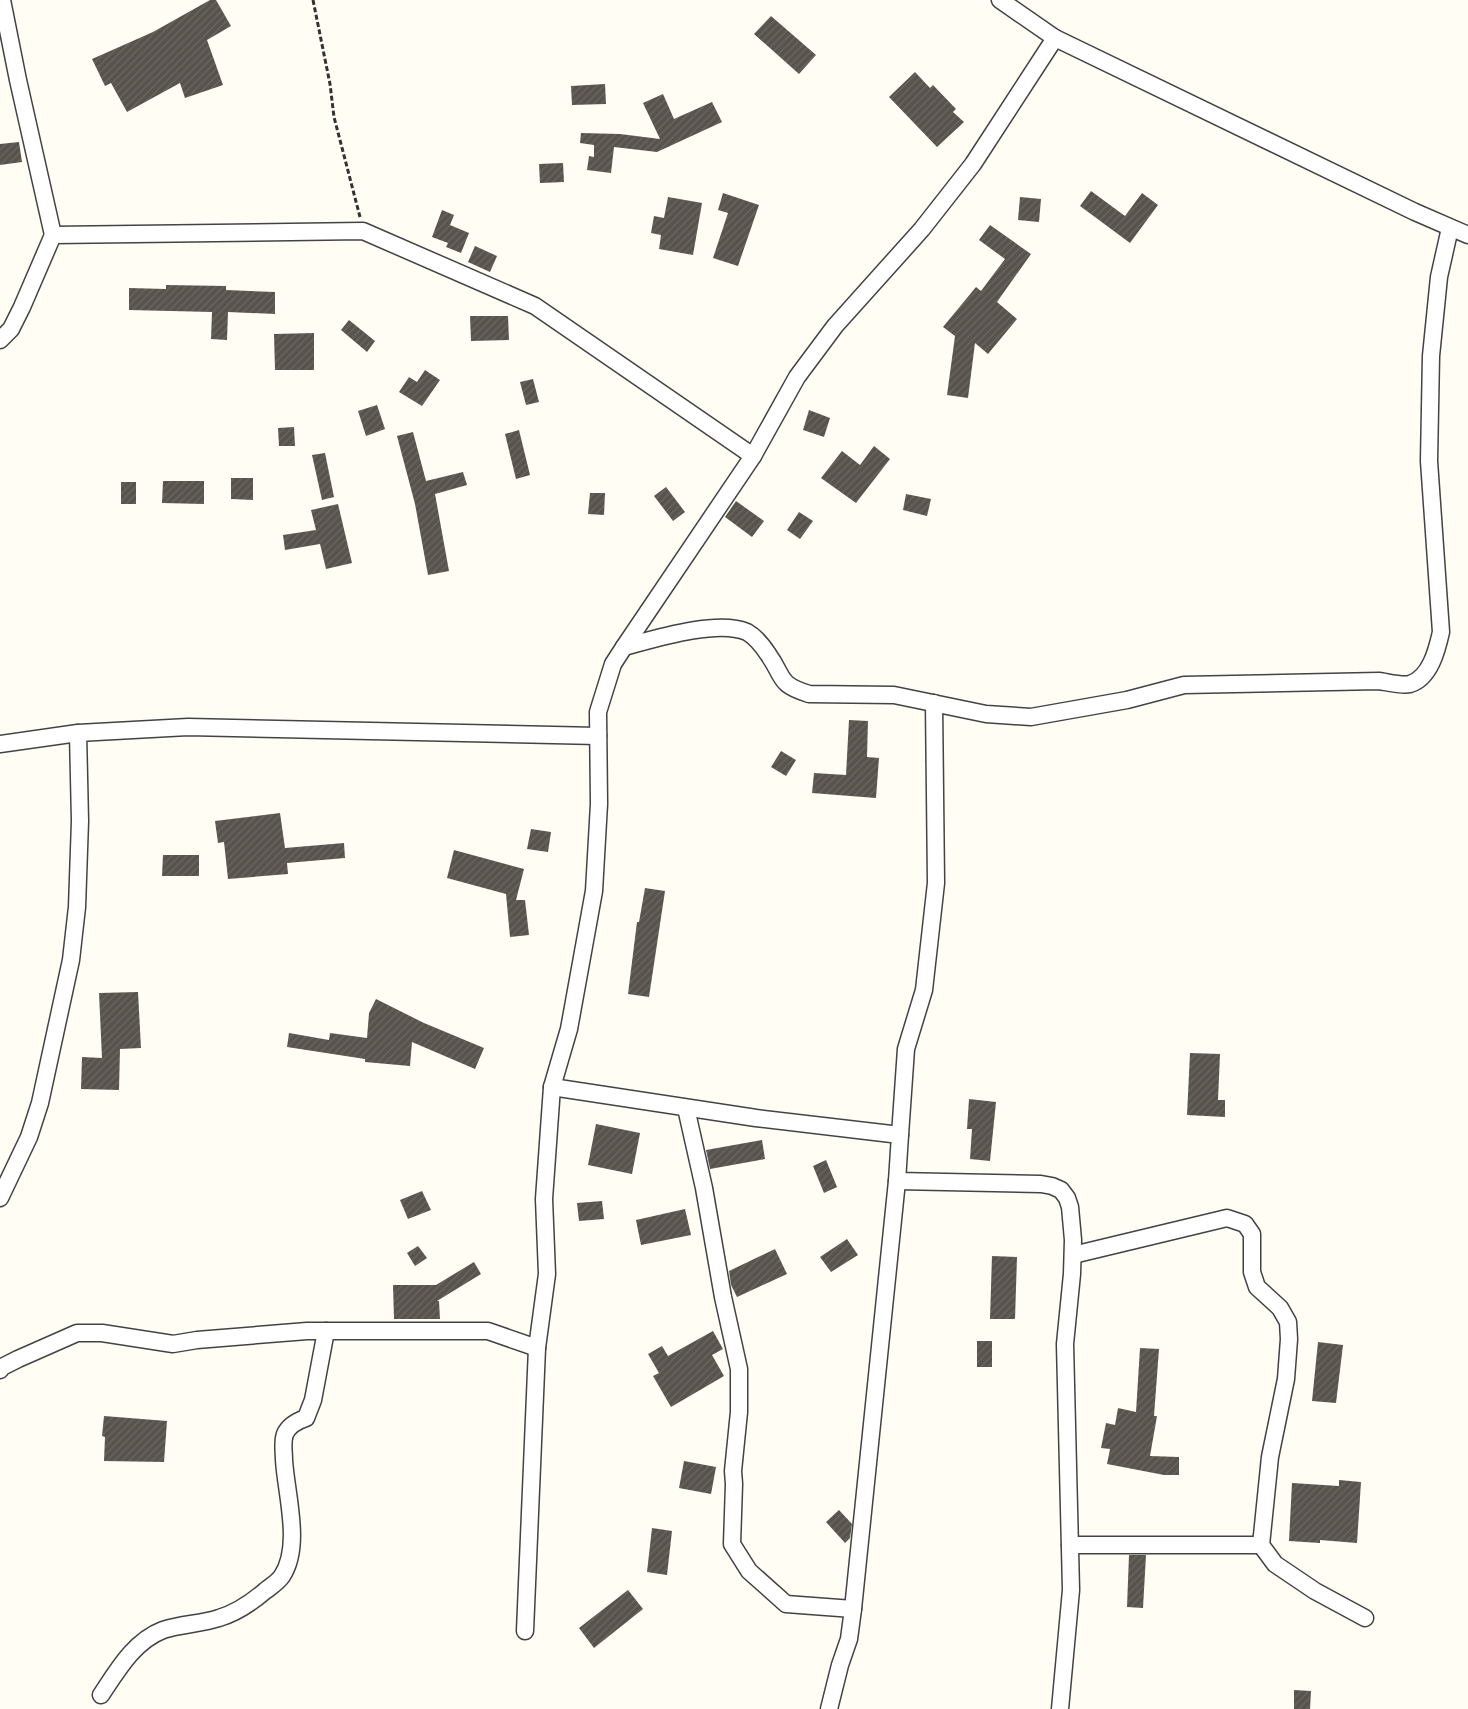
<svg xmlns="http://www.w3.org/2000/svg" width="1468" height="1709" viewBox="0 0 1468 1709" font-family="Merriweather,serif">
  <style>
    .building { fill: url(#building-hatch) }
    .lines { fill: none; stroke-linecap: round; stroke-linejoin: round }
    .street-casing { stroke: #434343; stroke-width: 19 }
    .path { stroke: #323232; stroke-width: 3; stroke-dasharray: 5 2.5; stroke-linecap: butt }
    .street { stroke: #fff; stroke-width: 16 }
  </style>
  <defs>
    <pattern id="building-hatch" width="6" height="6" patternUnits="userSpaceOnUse" patternTransform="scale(1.25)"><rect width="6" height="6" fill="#59534d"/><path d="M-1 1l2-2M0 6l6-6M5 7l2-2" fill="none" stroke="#6c6762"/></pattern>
  </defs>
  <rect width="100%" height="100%" fill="#fffdf4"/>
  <g class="building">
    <polygon points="210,0 216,0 231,26 207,40 223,85 185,98 180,83 127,112 111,83 105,86 92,59 153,32"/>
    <polygon points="771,16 816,55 799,74 754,34"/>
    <polygon points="915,72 930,88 933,85 956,109 953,112 964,122 937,147 889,97"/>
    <polygon points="605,84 606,104 572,105 571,86"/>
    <polygon points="663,94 674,119 712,102 722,122 657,152 614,147 611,173 587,170 589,156 594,157 594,145 580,143 581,133 620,134 660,139 643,103"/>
    <polygon points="19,142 22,162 0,165 0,144"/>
    <polygon points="563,163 564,182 540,183 539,164"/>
    <polygon points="1091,191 1125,216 1142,193 1158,205 1130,243 1080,206"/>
    <polygon points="723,193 759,205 738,266 713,258 728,213 718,210"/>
    <polygon points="668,197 702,203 693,255 659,249 661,235 651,233 654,216 664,218"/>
    <polygon points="1020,197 1041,199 1039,222 1018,220"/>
    <polygon points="442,210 454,215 450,225 469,233 461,253 446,247 448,243 432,237"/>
    <polygon points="990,225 1031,254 997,302 1017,319 988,354 975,343 968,398 947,395 955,336 943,327 976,287 981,291 1005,259 979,240"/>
    <polygon points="475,246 497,256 490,272 468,262"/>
    <polygon points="166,285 226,286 226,290 275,292 275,314 228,312 227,340 211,339 212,312 129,310 129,288 166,289"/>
    <polygon points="470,316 508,316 509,340 471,341"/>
    <polygon points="349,320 375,341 367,352 341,330"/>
    <polygon points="314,333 314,370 275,370 274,334"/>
    <polygon points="425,370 440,380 422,406 399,392 409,377 417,382"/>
    <polygon points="533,379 539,402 526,405 520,382"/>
    <polygon points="377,405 385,429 366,436 358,411"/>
    <polygon points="809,410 830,418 824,437 803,430"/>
    <polygon points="294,427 295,446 279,446 278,428"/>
    <polygon points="519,430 530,475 516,479 505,434"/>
    <polygon points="413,432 426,481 463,472 467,485 435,494 449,571 428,575 415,504 397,436"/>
    <polygon points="874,446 890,459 856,503 821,478 842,451 860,465"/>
    <polygon points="325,453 334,497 322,500 312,455"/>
    <polygon points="231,478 253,478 253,500 231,499"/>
    <polygon points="163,481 204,481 204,504 162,503"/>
    <rect x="121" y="482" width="15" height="22"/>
    <polygon points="666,487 685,512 673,521 654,496"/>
    <polygon points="590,493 605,493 604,515 588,514"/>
    <polygon points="906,494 931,499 927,516 903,510"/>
    <polygon points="736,501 764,521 752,537 725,517"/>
    <polygon points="338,504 352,563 326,569 320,544 285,550 283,535 316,530 311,510"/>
    <polygon points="799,512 813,521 800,539 787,530"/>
    <polygon points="849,720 868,721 867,757 879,758 876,798 812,793 814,773 846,775"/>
    <polygon points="781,751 796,760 786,776 771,767"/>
    <polygon points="280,813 285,848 344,843 345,858 287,863 288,874 228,879 224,842 218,843 215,821"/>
    <polygon points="531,829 551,832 548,852 527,849"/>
    <polygon points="454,850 524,869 516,900 525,900 529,935 510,937 506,894 447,878"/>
    <polygon points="163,855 199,855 199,876 162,876"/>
    <polygon points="645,888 665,891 649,997 628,994 637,922 639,922"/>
    <polygon points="138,992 141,1048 120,1049 119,1090 81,1089 82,1057 102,1058 99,993"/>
    <polygon points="376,999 424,1023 484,1048 475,1069 412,1042 410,1066 365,1062 365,1059 287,1047 289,1033 329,1040 330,1033 367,1038 369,1013"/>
    <polygon points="1190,1053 1220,1054 1218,1100 1225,1100 1225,1117 1187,1115"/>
    <polygon points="969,1099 996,1102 990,1161 970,1159 972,1129 967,1129"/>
    <polygon points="596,1124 640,1133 632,1174 588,1165"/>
    <polygon points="762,1140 765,1159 710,1169 706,1150"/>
    <polygon points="826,1160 837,1187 824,1193 813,1166"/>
    <polygon points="422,1191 431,1210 408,1219 400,1200"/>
    <polygon points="602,1201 604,1219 579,1221 577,1203"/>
    <polygon points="685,1209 691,1235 641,1245 636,1220"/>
    <polygon points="847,1239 858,1255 831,1272 820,1257"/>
    <polygon points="418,1246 427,1258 415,1266 407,1253"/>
    <polygon points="775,1249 787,1274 737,1297 731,1285 729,1271"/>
    <polygon points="992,1256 1017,1257 1015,1319 990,1319"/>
    <polygon points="474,1262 481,1274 437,1301 439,1301 440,1319 394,1319 393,1285 436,1285"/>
    <polygon points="713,1331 723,1349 712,1355 724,1376 671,1407 653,1376 659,1373 648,1354 662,1346 668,1356"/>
    <rect x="977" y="1341" width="15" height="26"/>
    <polygon points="1318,1342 1343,1345 1336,1403 1312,1401"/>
    <polygon points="1140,1348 1159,1349 1154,1416 1157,1416 1150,1456 1179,1457 1179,1475 1164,1475 1107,1464 1110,1449 1101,1448 1106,1423 1115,1425 1118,1408 1136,1412"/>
    <polygon points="104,1416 167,1421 164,1462 104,1461 105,1437 102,1436"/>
    <polygon points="684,1461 716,1467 711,1494 679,1488"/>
    <polygon points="1339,1480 1361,1482 1357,1543 1320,1540 1320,1543 1289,1541 1292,1483 1339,1486"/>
    <polygon points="839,1510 852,1524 850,1538 845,1543 826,1522"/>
    <polygon points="652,1528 672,1531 667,1575 647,1572"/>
    <polygon points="1129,1555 1146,1555 1143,1608 1127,1607"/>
    <polygon points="628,1590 643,1609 594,1648 579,1628"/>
    <polygon points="1294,1690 1311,1691 1310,1709 1294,1709"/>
  </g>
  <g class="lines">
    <g class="street-casing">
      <g id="street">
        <polyline points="2,0 18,80 53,235"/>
        <polyline points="1000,0 1055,38 1415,212 1468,235"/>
        <polyline points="0,340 11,329 22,307 53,235 363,231 535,306 753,456"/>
        <path d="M624,647C654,639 717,619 747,632C756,637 762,645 768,654C785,678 777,684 809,694L894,695L986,714L1031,717L1127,700L1184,685L1379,681C1387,682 1402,686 1410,684C1430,678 1437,650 1441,632L1429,461L1431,356L1439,277L1450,228"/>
        <polyline points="0,744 78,733 188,727 598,736"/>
        <polyline points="552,1087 756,1118 900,1135 897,1181 1041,1184 1052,1186 1061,1190 1067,1198 1070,1207 1073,1240 1072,1274 1065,1344 1071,1590 1060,1709"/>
        <polyline points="686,1108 704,1188 723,1297 739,1369 739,1412 733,1471 734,1484 732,1544 749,1571 786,1604 853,1609"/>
        <polyline points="900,1135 906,1049 924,990 936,883 934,703"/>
        <polyline points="0,1198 29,1137 40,1103 71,960 77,907 80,821 78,733"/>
        <polyline points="1073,1255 1227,1218 1245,1224 1252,1234 1252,1272 1257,1287 1280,1308 1288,1322 1289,1339 1286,1379 1270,1457 1261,1545 1275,1564 1315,1591 1365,1618"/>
        <polyline points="0,1370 2,1367 18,1359 77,1333 102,1333 173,1344 197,1340 307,1331 488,1331 537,1348"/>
        <polyline points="1070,1545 1261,1545"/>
        <polyline points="525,1631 537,1348 547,1274 544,1199 552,1087 569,1029 594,891 599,804 598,712 613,664 624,647 753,456 797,377 835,326 922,229 973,164 1055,38"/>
        <path d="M101,1695C117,1671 134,1641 163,1630C181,1624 201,1624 219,1618C236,1613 252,1602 265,1591C270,1587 278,1582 282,1576C302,1546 286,1494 284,1460C284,1452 282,1442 285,1434C289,1425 297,1421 306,1418L313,1400L326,1331"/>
        <polyline points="829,1709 840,1665 849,1639 853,1609 897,1181"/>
      </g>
    </g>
    <polyline class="path" points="313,0 330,84 334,117 360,217"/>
    <use href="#street" class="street"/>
  </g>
</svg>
